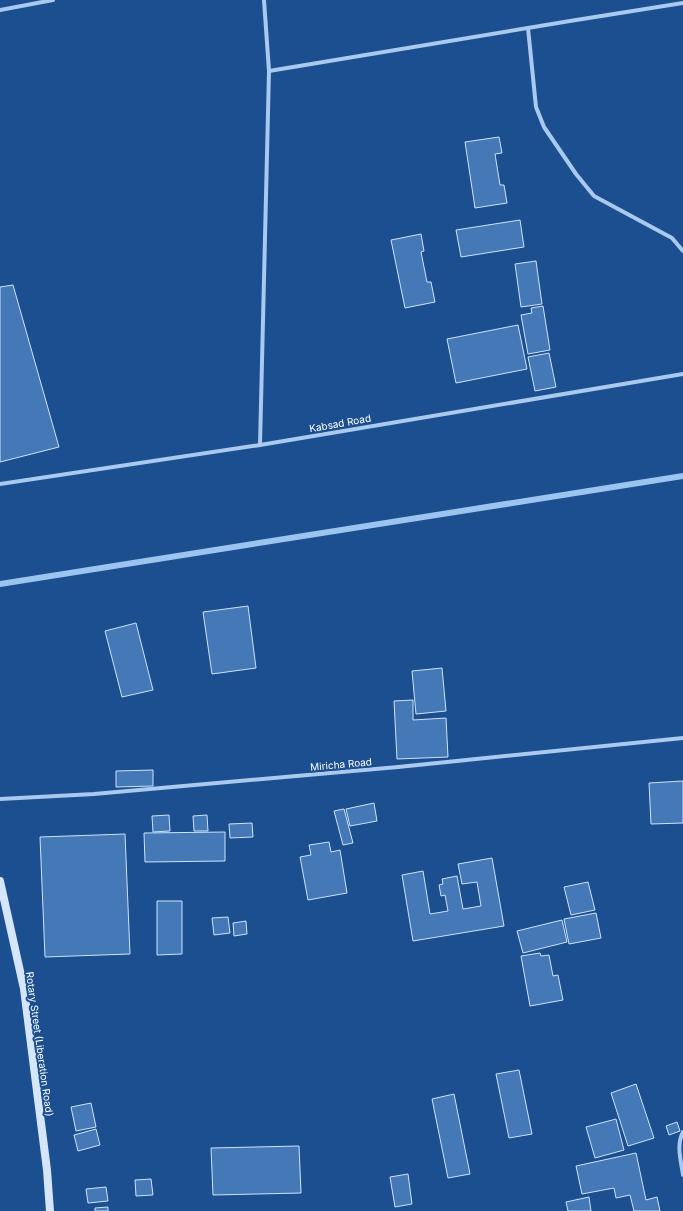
<svg xmlns="http://www.w3.org/2000/svg" width="683" height="1211" viewBox="0 0 683 1211" font-family="Inter,sans-serif">
  <style>
    .lines { fill: none; stroke-linecap: round; stroke-linejoin: round }
    .stream { stroke: #9cc4f0; stroke-width: 6 }
    .building { fill: #4478b7; stroke: #cfe3fa }
    .street { stroke: #a9c9ee; stroke-width: 4 }
    .secondary { stroke: #d6e6fa; stroke-width: 8 }
    .labels { text-anchor: middle; dominant-baseline: central; stroke-width: 4; stroke-linejoin: round; paint-order: stroke }
    .street-label { font-size: 10px; fill: #fff; stroke: #1b4f8f }
  </style>
  <rect width="100%" height="100%" fill="#1b4f8f"/>
  <g class="lines">
    <polyline class="stream" points="0,584 683,476"/>
  </g>
  <g class="building">
    <polygon points="499,137 502,153 495,154 500,185 504,185 507,203 475,208 465,142"/>
    <polygon points="520,220 524,247 461,257 456,230"/>
    <polygon points="421,234 424,251 421,252 427,282 431,282 435,302 405,308 391,240"/>
    <polygon points="536,261 542,304 521,307 515,264"/>
    <polygon points="13,285 59,447 0,462 0,287"/>
    <polygon points="543,306 550,350 528,354 521,315 532,313 531,308"/>
    <polygon points="518,325 527,369 456,383 447,339"/>
    <polygon points="549,353 556,387 535,391 528,357"/>
    <polygon points="248,606 256,668 212,674 203,612"/>
    <polygon points="136,623 153,690 122,697 105,631"/>
    <polygon points="442,668 446,711 416,714 412,671"/>
    <polygon points="413,700 413,720 446,718 448,757 397,759 394,701"/>
    <polygon points="153,770 153,786 116,787 116,771"/>
    <polygon points="683,781 683,823 651,824 649,783"/>
    <polygon points="374,803 377,821 350,826 346,809"/>
    <polygon points="344,809 353,843 343,845 334,811"/>
    <polygon points="169,815 170,831 153,832 152,816"/>
    <polygon points="207,815 208,831 194,831 193,816"/>
    <polygon points="252,823 253,837 230,838 229,824"/>
    <polygon points="225,832 225,861 145,862 144,833"/>
    <polygon points="125,834 130,954 45,957 40,837"/>
    <polygon points="329,842 331,852 340,850 347,893 308,900 300,857 311,855 309,845"/>
    <polygon points="492,858 504,926 413,941 402,875 423,871 430,914 448,911 445,895 441,896 439,885 443,884 442,879 457,876 463,909 481,906 477,882 462,884 458,864"/>
    <polygon points="588,882 595,910 571,915 564,887"/>
    <polygon points="157,901 182,901 182,954 157,955"/>
    <polygon points="596,913 601,938 569,944 564,919"/>
    <polygon points="228,917 230,933 214,935 212,918"/>
    <polygon points="562,920 567,942 523,953 517,931"/>
    <polygon points="246,921 247,934 234,936 233,923"/>
    <polygon points="540,953 541,956 549,955 553,976 558,975 563,1000 530,1006 521,956"/>
    <polygon points="519,1070 532,1134 509,1138 496,1074"/>
    <polygon points="636,1084 654,1138 628,1146 611,1093"/>
    <polygon points="454,1094 470,1174 448,1178 432,1099"/>
    <polygon points="91,1103 96,1127 76,1131 71,1107"/>
    <polygon points="616,1119 624,1150 595,1158 586,1127"/>
    <polygon points="677,1122 680,1131 669,1135 666,1126"/>
    <polygon points="96,1129 100,1145 78,1151 74,1135"/>
    <polygon points="299,1146 301,1193 213,1195 211,1148"/>
    <polygon points="636,1153 646,1200 657,1197 660,1211 634,1211 630,1195 616,1198 614,1188 582,1194 576,1166"/>
    <polygon points="408,1174 412,1204 395,1207 390,1177"/>
    <polygon points="151,1179 153,1195 136,1196 135,1180"/>
    <polygon points="106,1187 108,1201 88,1203 86,1189"/>
    <polygon points="589,1197 591,1211 568,1211 566,1202"/>
    <polygon points="108,1207 108,1211 95,1211 95,1208"/>
  </g>
  <g class="lines">
    <g class="street">
      <polyline points="0,10 53,0"/>
      <polyline points="528,28 536,107 544,127 576,174 594,196 672,238 683,251"/>
      <polyline points="269,71 570,21 683,3"/>
      <polyline points="260,445 269,71 264,0"/>
      <polyline points="0,484 260,445 683,374"/>
      <polyline points="0,799 94,794 398,767 683,738"/>
      <path d="M683,1132C676,1145 681,1161 683,1175"/>
    </g>
    <polyline class="secondary" points="0,881 24,989 47,1170 50,1211"/>
  </g>
  <g class="labels">
    <g class="street-label">
      <text transform="translate(340 423) rotate(-10)">Kabsad Road</text>
      <text transform="translate(341 764) rotate(-5)">Miricha Road</text>
      <text transform="translate(40 1044) rotate(82)">Rotary Street (Liberation Road)</text>
    </g>
  </g>
</svg>
